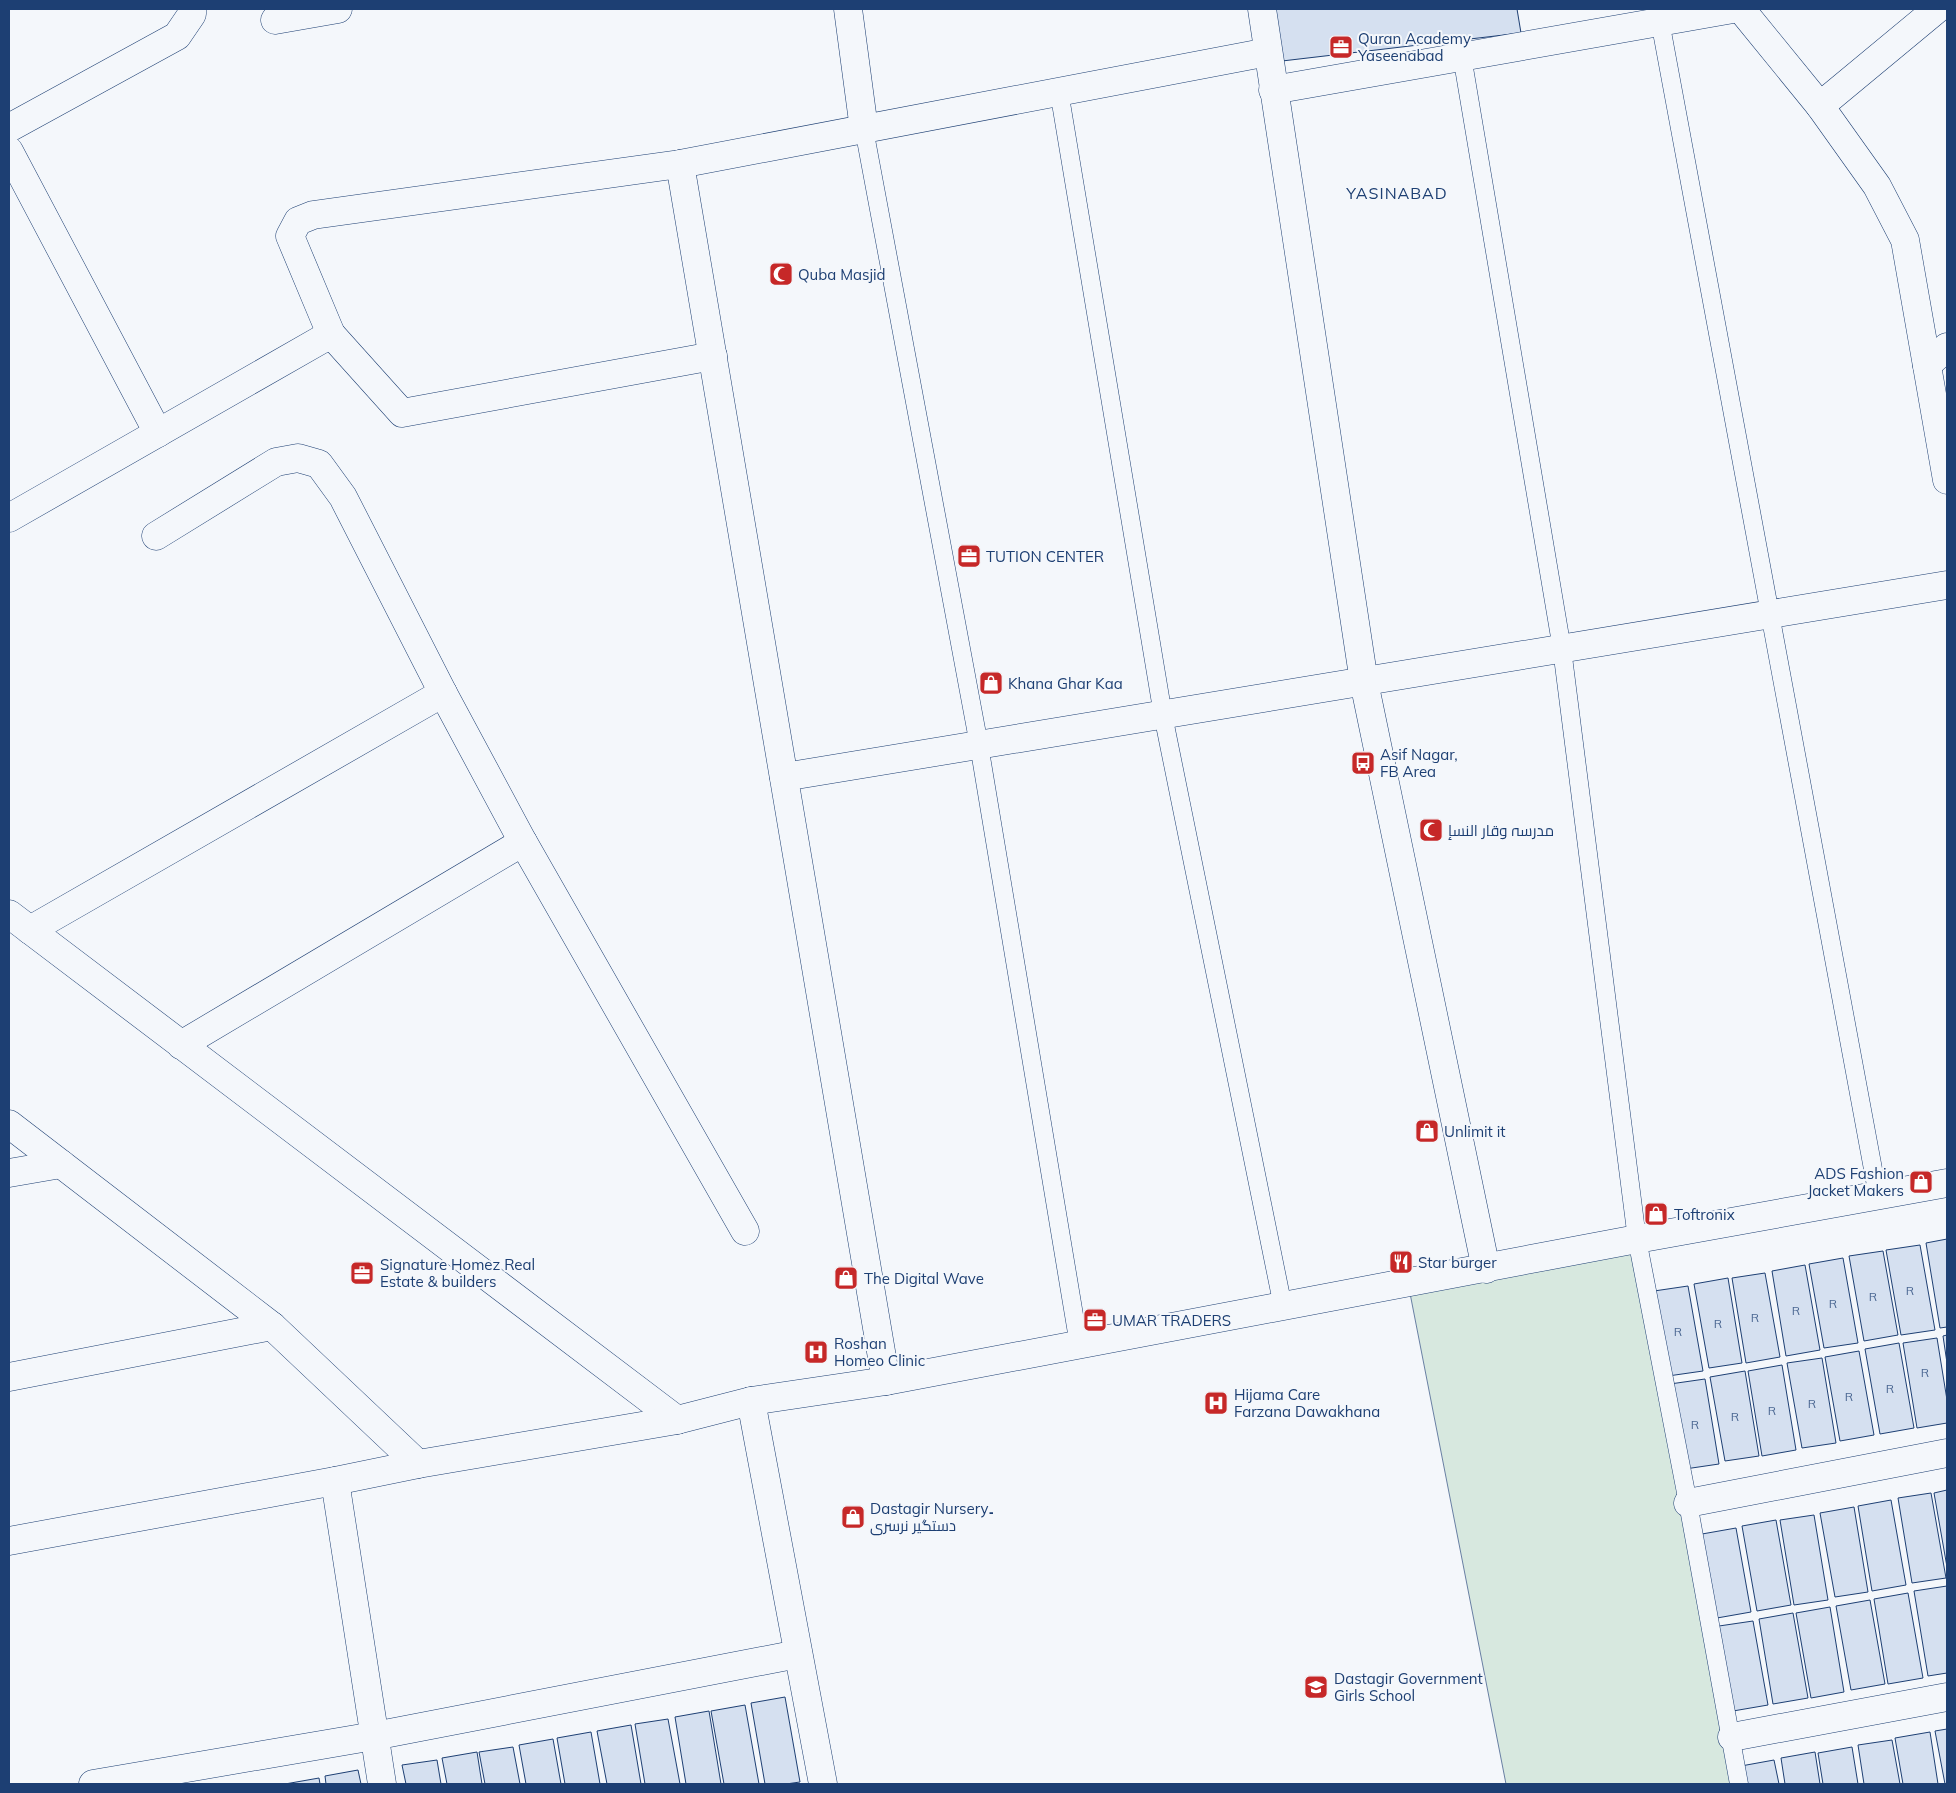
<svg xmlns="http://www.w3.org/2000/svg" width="1956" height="1793" viewBox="0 0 1956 1793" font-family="Mulish,Cairo,sans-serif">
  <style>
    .green { fill: #d7e8df; stroke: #687fa3 }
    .building { fill: #d5e0f0; stroke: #1d3f73 }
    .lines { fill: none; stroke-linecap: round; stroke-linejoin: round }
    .service-casing { stroke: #1d3f73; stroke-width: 19 }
    .minor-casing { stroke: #1d3f73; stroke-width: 29 }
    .tertiary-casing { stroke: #1d3f73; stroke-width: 29 }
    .service { stroke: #f4f7fb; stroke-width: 18 }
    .minor { stroke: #f4f7fb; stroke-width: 28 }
    .tertiary { stroke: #f4f7fb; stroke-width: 28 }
    .labels { text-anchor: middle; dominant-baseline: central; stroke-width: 4; stroke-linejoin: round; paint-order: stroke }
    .number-label { font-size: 12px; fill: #4b6792 }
    .poi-label { font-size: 15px; fill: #1d3f73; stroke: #f4f7fb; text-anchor: start }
    .neighbourhood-label { font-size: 16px; letter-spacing: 1px; fill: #1d3f73; stroke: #f4f7fb }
  </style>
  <rect width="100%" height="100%" fill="#f4f7fb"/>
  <polygon class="green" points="1637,1239 1739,1784 1506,1784 1408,1283"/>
  <g class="building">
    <polygon points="1275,9 1517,9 1521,33 1282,61"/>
    <polygon points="1947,1239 1947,1327 1940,1328 1926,1243"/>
    <polygon points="1920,1245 1935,1330 1901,1335 1886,1250"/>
    <polygon points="1883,1251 1898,1335 1864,1341 1849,1256"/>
    <polygon points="1843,1258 1858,1343 1824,1348 1809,1264"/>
    <polygon points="1805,1265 1820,1350 1786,1356 1772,1271"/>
    <polygon points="1765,1273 1780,1357 1746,1363 1732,1278"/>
    <polygon points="1728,1278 1742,1363 1709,1368 1694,1284"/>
    <polygon points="1688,1286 1703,1371 1668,1376 1654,1291"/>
    <polygon points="1947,1335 1947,1363 1943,1336"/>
    <polygon points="1937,1338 1947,1400 1947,1423 1917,1428 1903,1343"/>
    <polygon points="1899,1343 1914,1428 1880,1434 1865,1349"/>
    <polygon points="1859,1351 1874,1435 1840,1441 1825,1357"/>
    <polygon points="1822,1358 1836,1443 1802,1448 1787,1363"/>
    <polygon points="1782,1365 1796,1450 1762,1456 1748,1371"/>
    <polygon points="1745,1371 1759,1456 1725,1461 1710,1377"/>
    <polygon points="1705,1379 1719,1464 1685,1469 1670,1384"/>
    <polygon points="1947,1490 1947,1567 1934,1493"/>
    <polygon points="1931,1493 1946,1578 1912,1583 1898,1498"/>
    <polygon points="1891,1500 1906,1585 1872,1591 1858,1506"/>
    <polygon points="1854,1507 1868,1592 1835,1597 1820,1513"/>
    <polygon points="1814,1515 1828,1600 1794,1605 1780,1520"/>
    <polygon points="1776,1520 1791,1605 1757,1611 1742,1526"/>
    <polygon points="1736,1528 1751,1612 1717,1618 1702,1534"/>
    <polygon points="1947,1586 1947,1673 1928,1676 1914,1591"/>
    <polygon points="1908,1593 1923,1678 1888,1684 1874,1599"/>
    <polygon points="1870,1600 1885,1684 1851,1690 1836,1606"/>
    <polygon points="1830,1607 1844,1692 1811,1698 1796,1613"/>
    <polygon points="1793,1613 1808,1698 1773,1704 1759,1619"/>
    <polygon points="1753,1621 1768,1705 1733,1711 1719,1626"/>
    <polygon points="785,1697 800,1782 786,1784 765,1784 751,1703"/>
    <polygon points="745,1705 759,1784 724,1784 711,1711"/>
    <polygon points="709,1711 721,1784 686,1784 675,1717"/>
    <polygon points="668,1719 680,1784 645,1784 635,1724"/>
    <polygon points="631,1725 641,1784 607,1784 597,1731"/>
    <polygon points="1947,1729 1947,1784 1945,1784 1935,1731"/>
    <polygon points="591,1732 600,1784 565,1784 557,1738"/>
    <polygon points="1930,1732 1938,1784 1903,1784 1895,1738"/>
    <polygon points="553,1739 561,1784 526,1784 519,1745"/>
    <polygon points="1892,1740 1900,1784 1864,1784 1858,1745"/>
    <polygon points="513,1747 520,1784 485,1784 479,1752"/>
    <polygon points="1852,1747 1858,1784 1823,1784 1818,1753"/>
    <polygon points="477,1752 482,1784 447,1784 442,1758"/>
    <polygon points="1815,1752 1820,1784 1785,1784 1781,1758"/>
    <polygon points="437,1760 441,1784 406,1784 402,1765"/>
    <polygon points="1774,1760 1779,1784 1744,1784 1741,1766"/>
    <polygon points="358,1770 361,1784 326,1784 325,1776"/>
    <polygon points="319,1778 320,1784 285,1784"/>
  </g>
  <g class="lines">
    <g class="service-casing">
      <g id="service">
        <polyline points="1660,21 1878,1196"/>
        <polyline points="1462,56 1562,649 1637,1239 1688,1503 1739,1784"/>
        <polyline points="1059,91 1163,715 1283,1307"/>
        <polyline points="864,129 979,745 1079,1345"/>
      </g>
    </g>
    <g class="minor-casing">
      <g id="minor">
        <polyline points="848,9 864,129"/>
        <polyline points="1262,9 1364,682 1486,1269"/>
        <polyline points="275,20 338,9"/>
        <polyline points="1273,90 1733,9"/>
        <polyline points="1820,106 1937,9"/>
        <polyline points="9,128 177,36 192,14 192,9"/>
        <polyline points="9,151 158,433"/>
        <polyline points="680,164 886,1381"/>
        <polyline points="331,334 290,236 298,221 313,215 680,164 1268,52"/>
        <polyline points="1927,365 1947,347"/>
        <polyline points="9,518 331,334 402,413 713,356"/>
        <polyline points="156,536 276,462 298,458 319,464 343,497 443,693 523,842"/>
        <polyline points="784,777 1947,585"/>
        <polyline points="9,914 677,1420"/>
        <polyline points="30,930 443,693"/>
        <polyline points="181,1045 523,842 745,1231"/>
        <polyline points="9,1124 272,1326 418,1464"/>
        <polyline points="9,1173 61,1164"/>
        <polyline points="9,1377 272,1326"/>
        <polyline points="751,1401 823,1784"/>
        <polyline points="335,1481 382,1784"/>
        <polyline points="1688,1503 1947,1453"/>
        <polyline points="9,1541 335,1481 418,1464 677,1420 751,1401 886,1381 1637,1239 1947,1183"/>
        <polyline points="1732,1737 1947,1697"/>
        <polyline points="93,1784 374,1736 798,1654"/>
      </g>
    </g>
    <g class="tertiary-casing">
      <polyline id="tertiary" points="1741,9 1820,106 1877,186 1905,240 1947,480"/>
    </g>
    <use href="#service" class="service"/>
    <use href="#minor" class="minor"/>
    <use href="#tertiary" class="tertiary"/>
  </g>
  <defs>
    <g id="office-square" transform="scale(1.25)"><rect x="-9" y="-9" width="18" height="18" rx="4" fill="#c62828" stroke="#f4f7fb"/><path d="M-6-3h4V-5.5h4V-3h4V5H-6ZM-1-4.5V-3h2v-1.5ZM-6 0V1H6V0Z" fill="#fff"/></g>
    <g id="mosque-square" transform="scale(1.25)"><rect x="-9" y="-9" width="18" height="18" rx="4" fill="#c62828" stroke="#f4f7fb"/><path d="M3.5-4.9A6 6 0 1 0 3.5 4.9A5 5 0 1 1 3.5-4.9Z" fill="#fff"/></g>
    <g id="shop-square" transform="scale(1.25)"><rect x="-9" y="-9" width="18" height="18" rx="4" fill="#c62828" stroke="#f4f7fb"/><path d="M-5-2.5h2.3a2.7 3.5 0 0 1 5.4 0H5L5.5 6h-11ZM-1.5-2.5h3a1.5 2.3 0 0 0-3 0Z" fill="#fff"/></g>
    <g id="bus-square" transform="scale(1.25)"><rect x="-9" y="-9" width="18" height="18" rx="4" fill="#c62828" stroke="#f4f7fb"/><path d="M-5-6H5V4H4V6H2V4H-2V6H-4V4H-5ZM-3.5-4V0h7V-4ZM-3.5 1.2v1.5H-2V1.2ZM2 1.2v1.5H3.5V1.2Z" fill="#fff"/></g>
    <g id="restaurant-square" transform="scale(1.25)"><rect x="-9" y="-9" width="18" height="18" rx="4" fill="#c62828" stroke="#f4f7fb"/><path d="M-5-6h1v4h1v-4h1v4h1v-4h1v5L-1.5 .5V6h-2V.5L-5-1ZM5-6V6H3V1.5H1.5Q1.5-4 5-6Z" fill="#fff"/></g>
    <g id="hospital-square" transform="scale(1.25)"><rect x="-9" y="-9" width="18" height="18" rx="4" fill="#c62828" stroke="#f4f7fb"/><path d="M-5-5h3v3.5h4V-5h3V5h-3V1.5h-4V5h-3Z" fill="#fff"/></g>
    <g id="school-square" transform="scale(1.25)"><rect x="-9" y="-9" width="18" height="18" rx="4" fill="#c62828" stroke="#f4f7fb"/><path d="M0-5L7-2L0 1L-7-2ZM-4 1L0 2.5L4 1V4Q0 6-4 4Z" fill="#fff"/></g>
  </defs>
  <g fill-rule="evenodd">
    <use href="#office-square" x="1341" y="47"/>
    <use href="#mosque-square" x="781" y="274"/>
    <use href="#office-square" x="969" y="556"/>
    <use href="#shop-square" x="991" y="683"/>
    <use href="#bus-square" x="1363" y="763"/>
    <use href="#mosque-square" x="1431" y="830"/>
    <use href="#shop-square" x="1427" y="1131"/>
    <use href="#shop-square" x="1921" y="1182"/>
    <use href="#shop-square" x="1656" y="1214"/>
    <use href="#restaurant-square" x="1401" y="1262"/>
    <use href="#office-square" x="362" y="1273"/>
    <use href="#shop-square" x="846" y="1278"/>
    <use href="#office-square" x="1095" y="1320"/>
    <use href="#hospital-square" x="816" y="1352"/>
    <use href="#hospital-square" x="1216" y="1403"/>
    <use href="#shop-square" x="853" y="1517"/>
    <use href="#school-square" x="1316" y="1687"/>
  </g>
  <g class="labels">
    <g class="number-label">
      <text x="1910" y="1290">R</text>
      <text x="1873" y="1296">R</text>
      <text x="1833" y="1303">R</text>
      <text x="1796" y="1310">R</text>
      <text x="1755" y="1317">R</text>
      <text x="1718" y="1323">R</text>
      <text x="1678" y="1331">R</text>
      <text x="1925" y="1372">R</text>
      <text x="1890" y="1388">R</text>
      <text x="1849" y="1396">R</text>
      <text x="1812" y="1403">R</text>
      <text x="1772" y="1410">R</text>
      <text x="1735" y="1416">R</text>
      <text x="1695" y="1424">R</text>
    </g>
    <g class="poi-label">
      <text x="1358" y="38">Quran Academy<tspan x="1358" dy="17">Yaseenabad</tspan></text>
      <text x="798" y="274">Quba Masjid</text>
      <text x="986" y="556">TUTION CENTER</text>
      <text x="1008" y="683">Khana Ghar Kaa</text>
      <text x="1380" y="754">Asif Nagar,<tspan x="1380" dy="17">FB Area</tspan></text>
      <text x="1448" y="830">مدرسہ وقار النسإ</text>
      <text x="1444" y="1131">Unlimit it</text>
      <text x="1904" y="1173" text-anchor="end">ADS Fashion<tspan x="1904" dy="17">Jacket Makers</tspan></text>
      <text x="1674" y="1214">Toftronix</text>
      <text x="1418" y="1262">Star burger</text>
      <text x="380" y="1264">Signature Homez Real<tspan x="380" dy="17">Estate &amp; builders</tspan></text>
      <text x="864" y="1278">The Digital Wave</text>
      <text x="1112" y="1320">UMAR TRADERS</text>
      <text x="834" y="1343">Roshan<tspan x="834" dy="17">Homeo Clinic</tspan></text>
      <text x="1234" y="1394">Hijama Care<tspan x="1234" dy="17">Farzana Dawakhana</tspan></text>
      <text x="870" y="1508">Dastagir Nursery۔<tspan x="870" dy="17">دستگیر نرسری</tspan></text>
      <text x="1334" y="1678">Dastagir Government<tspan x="1334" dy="17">Girls School</tspan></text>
    </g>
    <g class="neighbourhood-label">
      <text x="1397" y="193">YASINABAD</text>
    </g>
  </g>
  <rect width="1956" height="1793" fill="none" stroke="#1d3f73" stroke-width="20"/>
</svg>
